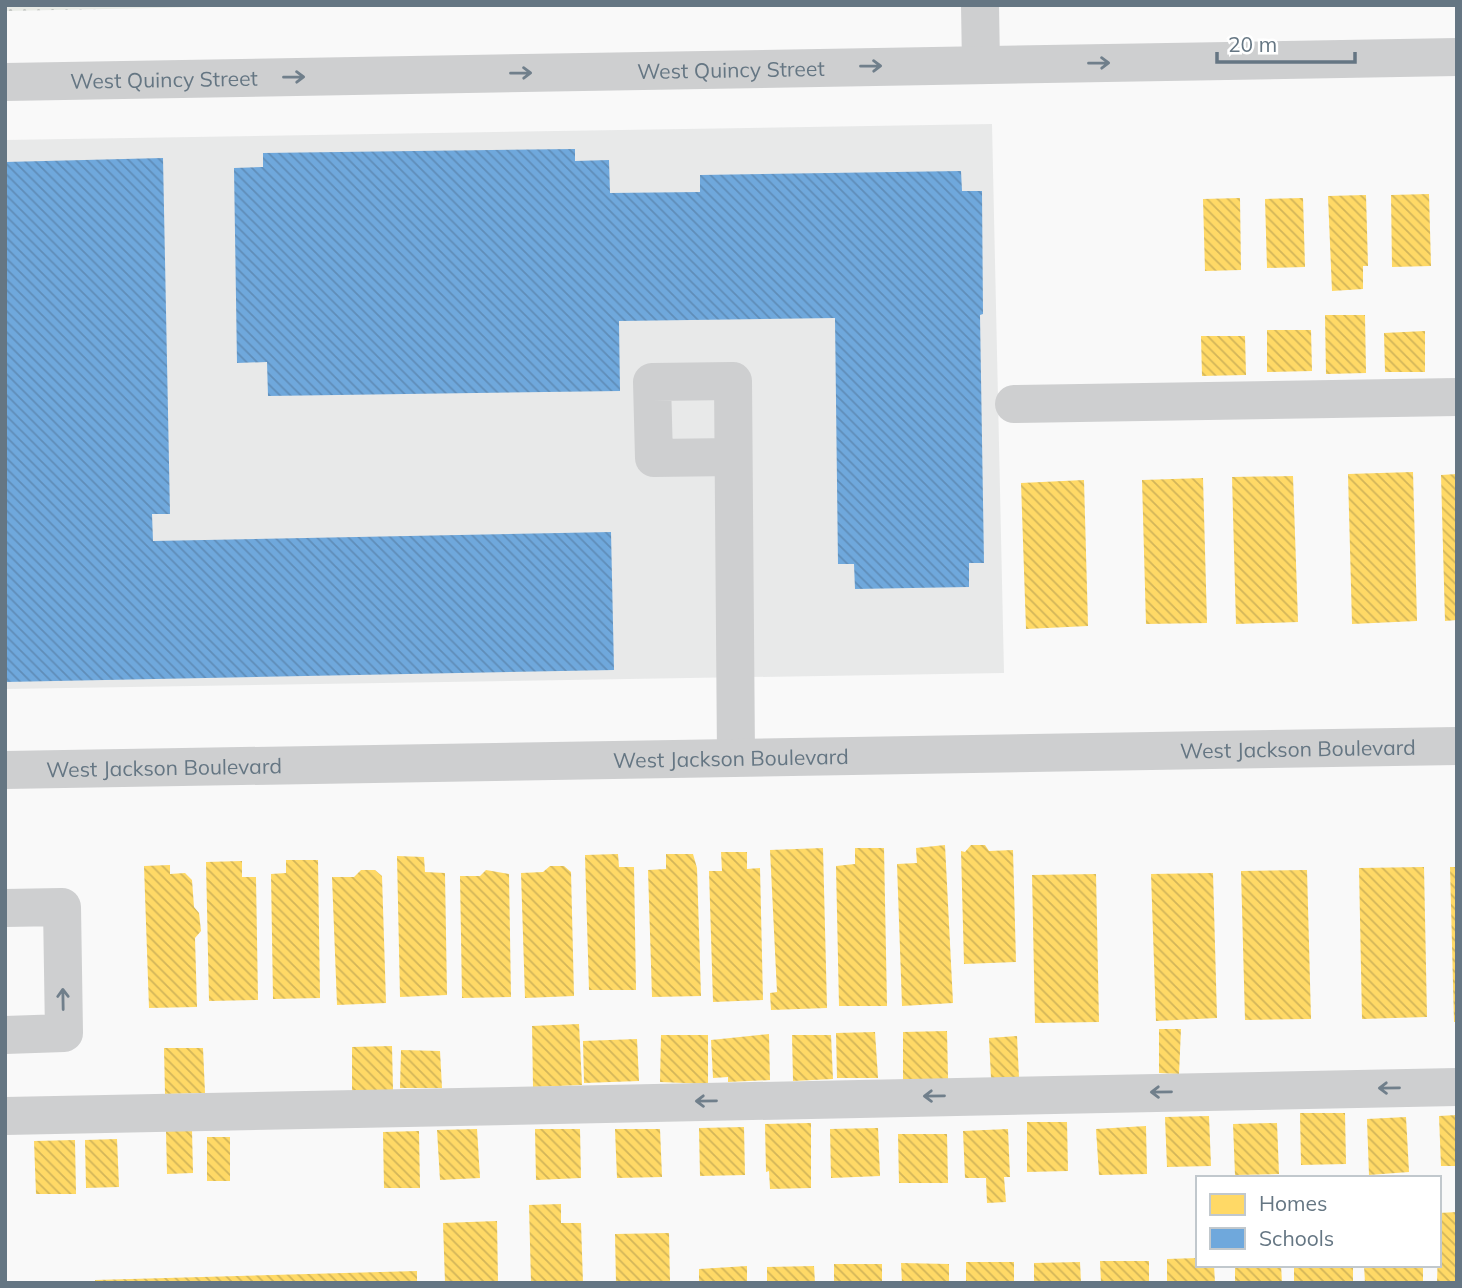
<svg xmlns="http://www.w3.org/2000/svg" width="1462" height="1288" viewBox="0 0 1462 1288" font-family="Mulish,sans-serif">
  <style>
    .built { fill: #e8e9e9 }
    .park { fill: url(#park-dots) }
    .homes { fill: url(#homes-back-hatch) }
    .schools { fill: url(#schools-back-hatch) }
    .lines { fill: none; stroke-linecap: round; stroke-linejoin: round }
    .minor { stroke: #cecfd0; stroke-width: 38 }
    .oneway { stroke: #707f8b }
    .labels { text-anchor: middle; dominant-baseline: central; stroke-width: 7; stroke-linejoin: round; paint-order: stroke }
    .street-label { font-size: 21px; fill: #657683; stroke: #fff }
  </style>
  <defs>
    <pattern id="park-dots" width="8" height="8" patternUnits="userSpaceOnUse" patternTransform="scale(1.75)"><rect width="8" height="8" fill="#e8ebe6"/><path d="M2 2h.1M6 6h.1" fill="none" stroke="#c0c3c0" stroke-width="1.8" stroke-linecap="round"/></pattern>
    <pattern id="homes-back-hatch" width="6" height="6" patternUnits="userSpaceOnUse" patternTransform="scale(1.75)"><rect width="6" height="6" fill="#ffd966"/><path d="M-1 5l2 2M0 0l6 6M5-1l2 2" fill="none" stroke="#d2b559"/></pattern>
    <pattern id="schools-back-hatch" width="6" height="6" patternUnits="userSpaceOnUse" patternTransform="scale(1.75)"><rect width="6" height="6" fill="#6fa8dc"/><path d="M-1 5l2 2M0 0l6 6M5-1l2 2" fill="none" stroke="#5f8db8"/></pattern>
  </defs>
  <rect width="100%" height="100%" fill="#f9f9f9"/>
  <polygon class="built" points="992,124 1004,673 5,689 5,140"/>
  <polygon class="park" points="5,5 301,5 5,11"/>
  <g class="homes">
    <polygon points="1429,194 1431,266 1392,267 1391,195"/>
    <polygon points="1366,195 1368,266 1363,266 1363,289 1332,291 1328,196"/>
    <polygon points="1240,198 1241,270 1205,271 1203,199"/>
    <polygon points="1303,198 1305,267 1267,268 1265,199"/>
    <polygon points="1325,315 1365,315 1366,373 1326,374"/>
    <polygon points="1267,330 1311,330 1312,371 1267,372"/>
    <polygon points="1425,331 1425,372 1385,372 1384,333"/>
    <polygon points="1201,336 1245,336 1246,375 1202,376"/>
    <polygon points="1413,472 1417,621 1352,624 1348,474"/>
    <polygon points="1457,474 1457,620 1445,621 1441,475"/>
    <polygon points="1293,476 1298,622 1236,624 1232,477"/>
    <polygon points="1203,478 1207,623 1146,624 1142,480"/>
    <polygon points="1084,480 1088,626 1026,629 1021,483"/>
    <polygon points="945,845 953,1003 902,1006 897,864 917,863 916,848"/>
    <polygon points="971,845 985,845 989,851 1013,850 1016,962 964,964 961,851 965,852"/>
    <polygon points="823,848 827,1008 771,1010 770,993 777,992 770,850"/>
    <polygon points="855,848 884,848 887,1006 839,1006 836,866 855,864"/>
    <polygon points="721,852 747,852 747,869 760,868 763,1000 713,1002 709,871 722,871"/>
    <polygon points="618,854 619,867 634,867 636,990 589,990 585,855"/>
    <polygon points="666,854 693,854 697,868 701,996 652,997 648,870 666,869"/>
    <polygon points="397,856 424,857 425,872 445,873 447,995 400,997"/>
    <polygon points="286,860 318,860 320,998 273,999 271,874 286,873"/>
    <polygon points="242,861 242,877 256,877 258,1000 209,1001 206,862"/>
    <polygon points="170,865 170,874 185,873 192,880 194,907 199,913 201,931 195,938 197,1007 149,1008 144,866"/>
    <polygon points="550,866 564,866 571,872 574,996 525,998 521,873 543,872"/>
    <polygon points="1424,867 1427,1017 1362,1019 1359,868"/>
    <polygon points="1450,867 1457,867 1457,1022 1454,1022"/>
    <polygon points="361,870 375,870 382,876 386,1003 337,1005 332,877 354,877"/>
    <polygon points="486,870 509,874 511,997 462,998 460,876 480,876"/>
    <polygon points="1307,870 1311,1019 1245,1020 1241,871"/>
    <polygon points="1213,873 1217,1018 1156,1021 1151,874"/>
    <polygon points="1096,874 1099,1022 1035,1023 1032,875"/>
    <polygon points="579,1024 582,1085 533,1087 532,1026"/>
    <polygon points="1159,1029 1181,1029 1179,1074 1159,1073"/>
    <polygon points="947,1031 948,1079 903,1080 903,1032"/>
    <polygon points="875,1032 878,1078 837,1078 836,1033"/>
    <polygon points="769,1034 770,1080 728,1082 728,1077 713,1078 711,1040"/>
    <polygon points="661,1035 708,1035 708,1084 660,1082"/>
    <polygon points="792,1035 831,1035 833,1079 793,1081"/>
    <polygon points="1017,1036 1019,1078 991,1078 989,1038"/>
    <polygon points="637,1039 639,1081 584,1083 583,1041"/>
    <polygon points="392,1046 393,1090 352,1091 352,1047"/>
    <polygon points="164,1048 203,1048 205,1093 165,1094"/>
    <polygon points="401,1050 440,1051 442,1088 400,1088"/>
    <polygon points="1300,1113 1345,1113 1346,1164 1301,1165"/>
    <polygon points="1457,1115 1457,1166 1441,1166 1439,1116"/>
    <polygon points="1209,1116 1211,1166 1167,1167 1165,1117"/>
    <polygon points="1406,1117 1409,1172 1369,1175 1367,1119"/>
    <polygon points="1027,1122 1067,1122 1068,1171 1027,1172"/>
    <polygon points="811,1123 811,1188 770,1189 769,1171 766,1172 765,1124"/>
    <polygon points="1277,1123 1279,1174 1235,1175 1233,1124"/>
    <polygon points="1146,1126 1147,1174 1099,1175 1096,1129"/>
    <polygon points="744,1127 745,1175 700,1176 699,1128"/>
    <polygon points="878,1128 880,1176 831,1178 830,1129"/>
    <polygon points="477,1129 480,1178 440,1180 437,1130"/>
    <polygon points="535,1129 580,1129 581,1178 536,1180"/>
    <polygon points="615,1129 660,1129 662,1177 617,1178"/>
    <polygon points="1008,1129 1010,1177 1004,1177 1006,1202 987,1203 986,1178 965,1178 963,1131"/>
    <polygon points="192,1130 193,1173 167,1174 166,1131"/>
    <polygon points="419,1131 420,1188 384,1188 383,1132"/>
    <polygon points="898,1134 947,1134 948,1183 899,1183"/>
    <rect x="207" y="1137" width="23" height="44"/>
    <polygon points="117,1139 119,1187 86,1188 85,1140"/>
    <polygon points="75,1140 76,1194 36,1194 34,1141"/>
    <polygon points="561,1204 561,1223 581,1223 583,1283 531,1283 529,1205"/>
    <polygon points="1457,1212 1457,1283 1437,1283 1439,1213"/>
    <polygon points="497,1221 498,1283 445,1283 443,1223"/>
    <polygon points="669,1233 670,1283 616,1283 615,1234"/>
    <polygon points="1198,1258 1198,1265 1214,1265 1215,1283 1167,1283 1167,1259"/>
    <polygon points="1100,1261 1149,1261 1149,1283 1101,1283"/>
    <rect x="966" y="1262" width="48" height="21"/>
    <polygon points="1080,1262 1081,1283 1034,1283 1034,1263"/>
    <polygon points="901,1263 949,1264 949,1283 902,1283"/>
    <rect x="834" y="1264" width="48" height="19"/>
    <polygon points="1235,1265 1281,1265 1282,1283 1235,1283"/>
    <rect x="1294" y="1265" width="59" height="18"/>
    <polygon points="1364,1265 1423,1265 1423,1283 1365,1283"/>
    <polygon points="747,1266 747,1283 699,1283 699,1269"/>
    <polygon points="814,1266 815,1283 767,1283 767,1267"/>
    <polygon points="417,1271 417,1283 95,1283 95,1280"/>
  </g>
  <g class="schools">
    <polygon points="575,149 575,161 609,160 610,193 700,192 700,175 961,171 962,191 982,191 983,314 980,315 984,563 969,563 969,587 855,589 854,564 838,564 835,318 619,321 620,391 268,396 267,362 237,363 234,168 263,167 263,153"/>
    <polygon points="163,158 170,514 152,514 153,541 611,532 614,670 5,682 5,162"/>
  </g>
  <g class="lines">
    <g class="minor">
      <polyline points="980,5 981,65"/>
      <path id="s1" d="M5,82L1457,57"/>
      <polyline points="1014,404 1457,397"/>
      <polyline points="733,457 654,458 652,382 733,381 736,757"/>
      <path id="s2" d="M5,770L1457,746"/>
      <polyline points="5,908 62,907 64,1033 5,1035"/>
      <polyline points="5,1116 1457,1087"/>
    </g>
  </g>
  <defs><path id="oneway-shaft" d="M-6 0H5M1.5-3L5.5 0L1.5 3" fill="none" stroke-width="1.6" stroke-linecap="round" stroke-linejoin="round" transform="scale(1.75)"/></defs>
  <g class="oneway">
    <use href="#oneway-shaft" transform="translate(1099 63) rotate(-1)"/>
    <use href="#oneway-shaft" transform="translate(871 66) rotate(-1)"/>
    <use href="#oneway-shaft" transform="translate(521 73) rotate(-1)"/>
    <use href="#oneway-shaft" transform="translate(294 77) rotate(-1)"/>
    <use href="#oneway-shaft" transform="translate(63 999) rotate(-91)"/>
    <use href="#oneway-shaft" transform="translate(1389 1088) rotate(179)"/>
    <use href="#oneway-shaft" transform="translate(1161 1092) rotate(179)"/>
    <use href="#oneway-shaft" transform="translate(934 1096) rotate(179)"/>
    <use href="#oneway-shaft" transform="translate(706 1101) rotate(179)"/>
  </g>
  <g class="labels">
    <g class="street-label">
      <text stroke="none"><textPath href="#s1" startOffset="726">West Quincy Street</textPath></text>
      <text stroke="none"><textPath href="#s1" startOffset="159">West Quincy Street</textPath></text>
      <text stroke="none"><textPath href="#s2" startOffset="1293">West Jackson Boulevard</textPath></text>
      <text stroke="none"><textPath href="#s2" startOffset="726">West Jackson Boulevard</textPath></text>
      <text stroke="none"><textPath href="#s2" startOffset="159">West Jackson Boulevard</textPath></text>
    </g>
  </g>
  <rect width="1462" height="1288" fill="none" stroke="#657683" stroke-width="14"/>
  <rect x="1196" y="1176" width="245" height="91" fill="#ffffff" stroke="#c1c8cd" stroke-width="2"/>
  <rect x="1210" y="1194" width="35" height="21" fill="#ffd966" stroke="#c1c8cd" stroke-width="2"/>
  <text x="1259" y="1211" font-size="21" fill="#657683">Homes</text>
  <rect x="1210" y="1228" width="35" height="21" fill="#6fa8dc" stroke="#c1c8cd" stroke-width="2"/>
  <text x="1259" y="1246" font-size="21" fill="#657683">Schools</text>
  <path d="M1217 52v10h138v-10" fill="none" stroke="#657683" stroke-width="3.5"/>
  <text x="1228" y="52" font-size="21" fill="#657683" stroke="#ffffff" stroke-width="5" paint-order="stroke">20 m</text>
</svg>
